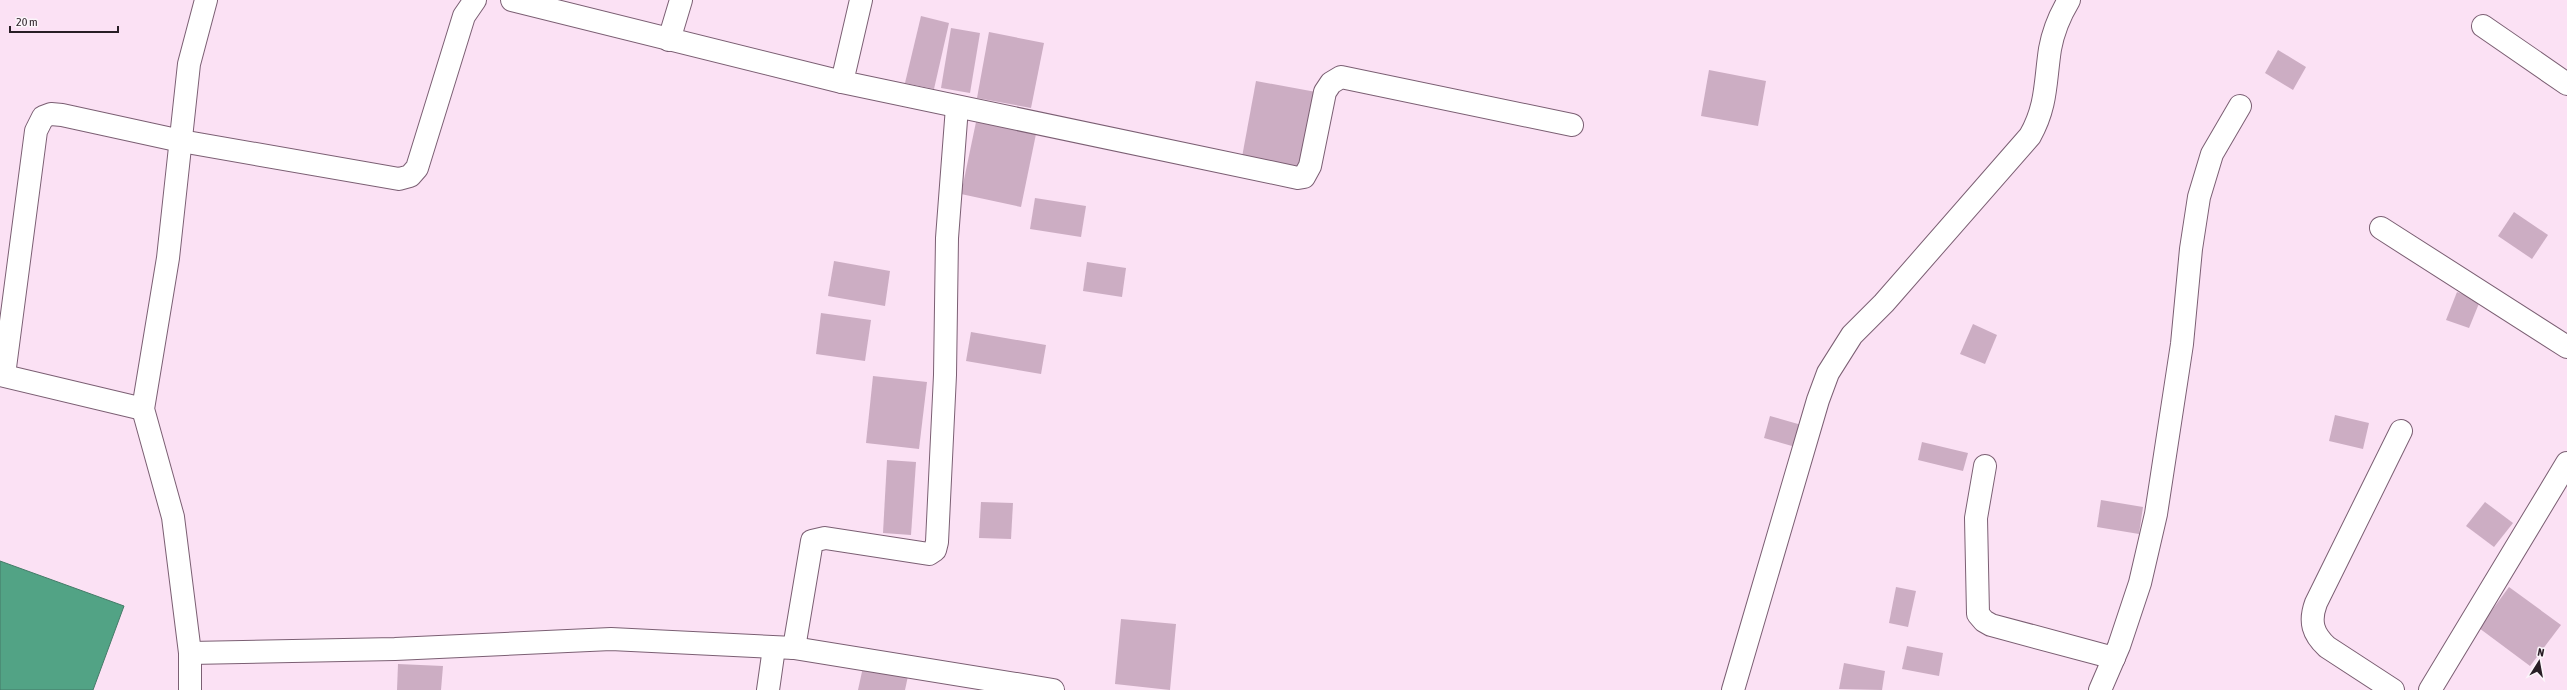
<svg xmlns="http://www.w3.org/2000/svg" width="2567" height="690" viewBox="0 0 2567 690" font-family="'Asap Condensed',sans-serif">
  <style>
    .water { fill: #52a385; stroke: #457b68 }
    .building { fill: #ccadc3 }
    .lines { fill: none; stroke-linecap: round; stroke-linejoin: round }
    .minor-casing { stroke: #7b5f73; stroke-width: 24 }
    .minor { stroke: #fff; stroke-width: 22 }
  </style>
  <rect width="100%" height="100%" fill="#fbe1f4"/>
  <polygon class="water" points="0,561 124,606 93,690 0,690"/>
  <g class="building">
    <polygon points="921,16 949,23 934,89 905,83"/>
    <polygon points="951,28 980,33 970,93 941,88"/>
    <polygon points="989,32 1044,43 1031,108 977,98"/>
    <polygon points="2278,50 2306,67 2293,90 2265,73"/>
    <polygon points="1709,70 1766,81 1758,126 1701,116"/>
    <polygon points="1256,81 1316,92 1303,168 1242,157"/>
    <polygon points="976,122 1036,134 1021,207 961,194"/>
    <polygon points="1035,198 1086,206 1081,237 1030,229"/>
    <polygon points="2514,212 2548,235 2532,259 2498,236"/>
    <polygon points="834,261 890,271 885,306 828,296"/>
    <polygon points="1087,262 1126,268 1122,297 1083,291"/>
    <polygon points="2457,292 2480,301 2469,328 2446,320"/>
    <polygon points="821,313 871,320 865,361 816,354"/>
    <polygon points="1973,324 1997,335 1985,364 1960,354"/>
    <polygon points="971,332 1046,345 1041,374 966,361"/>
    <polygon points="873,376 927,382 919,449 866,443"/>
    <polygon points="2335,415 2369,423 2363,449 2329,441"/>
    <polygon points="1770,416 1805,426 1799,448 1764,438"/>
    <polygon points="1922,442 1968,453 1963,471 1918,460"/>
    <polygon points="887,460 916,462 911,535 883,533"/>
    <polygon points="2101,500 2143,507 2139,534 2097,527"/>
    <polygon points="981,502 1013,503 1011,539 979,538"/>
    <polygon points="2485,502 2513,523 2494,547 2466,526"/>
    <polygon points="1896,587 1916,591 1908,627 1889,623"/>
    <polygon points="2509,587 2561,625 2530,666 2479,628"/>
    <polygon points="1121,619 1176,624 1170,690 1115,684"/>
    <polygon points="1907,646 1943,653 1939,676 1902,669"/>
    <polygon points="1844,663 1885,671 1882,690 1839,689"/>
    <polygon points="398,664 443,666 441,690 397,690"/>
    <polygon points="863,667 908,676 905,690 858,690"/>
  </g>
  <g class="lines">
    <g class="minor-casing">
      <g id="minor">
        <polyline points="512,0 842,82"/>
        <polyline points="861,0 842,82 1298,178 1304,177 1310,166 1325,92 1331,83 1341,77 1572,125"/>
        <polyline points="2483,26 2567,84"/>
        <polyline points="669,40 681,0"/>
        <polyline points="2381,228 2567,347"/>
        <polyline points="0,375 143,409"/>
        <polyline points="4,375 36,131 43,117 51,114 62,115 181,141 399,179 410,176 417,168 464,16 475,0"/>
        <polyline points="1985,466 1976,518 1978,614 1984,621 1991,625 2114,658"/>
        <polyline points="794,648 1053,690"/>
        <polyline points="190,653 395,649 611,639 794,648 812,541 825,538 929,554 935,550 937,542 945,375 947,238 957,107"/>
        <polyline points="190,690 190,653 173,517 143,409 168,258 189,64 206,0"/>
        <polyline points="768,690 774,648"/>
        <path d="M1733,690L1818,400L1828,373L1852,335L1884,303L2030,136C2047,106 2045,82 2050,49C2053,32 2060,15 2069,0"/>
        <polyline points="2100,690 2119,646 2140,583 2156,514 2182,344 2191,249 2199,197 2212,154 2240,106"/>
        <path d="M2393,690L2327,647C2313,634 2309,622 2316,603L2401,431"/>
        <polyline points="2430,690 2567,463"/>
      </g>
    </g>
    <use href="#minor" class="minor"/>
  </g>
  <g transform="translate(2539 662) rotate(11)" stroke="#fcf5fa" stroke-width="3" paint-order="stroke">
  <path d="M0-3L7 15L0 10L-7 15Z" fill="#281d25"/>
  <text y="-6" font-size="11" font-weight="bold" text-anchor="middle" fill="#281d25">N</text>
  </g>
  <path d="M10 26v6h108v-6" fill="none" stroke="#281d25" stroke-width="2"/>
  <text x="16" y="26" font-size="12" fill="#281d25" stroke="#fcf5fa" stroke-width="3" paint-order="stroke">20 m</text>
</svg>
